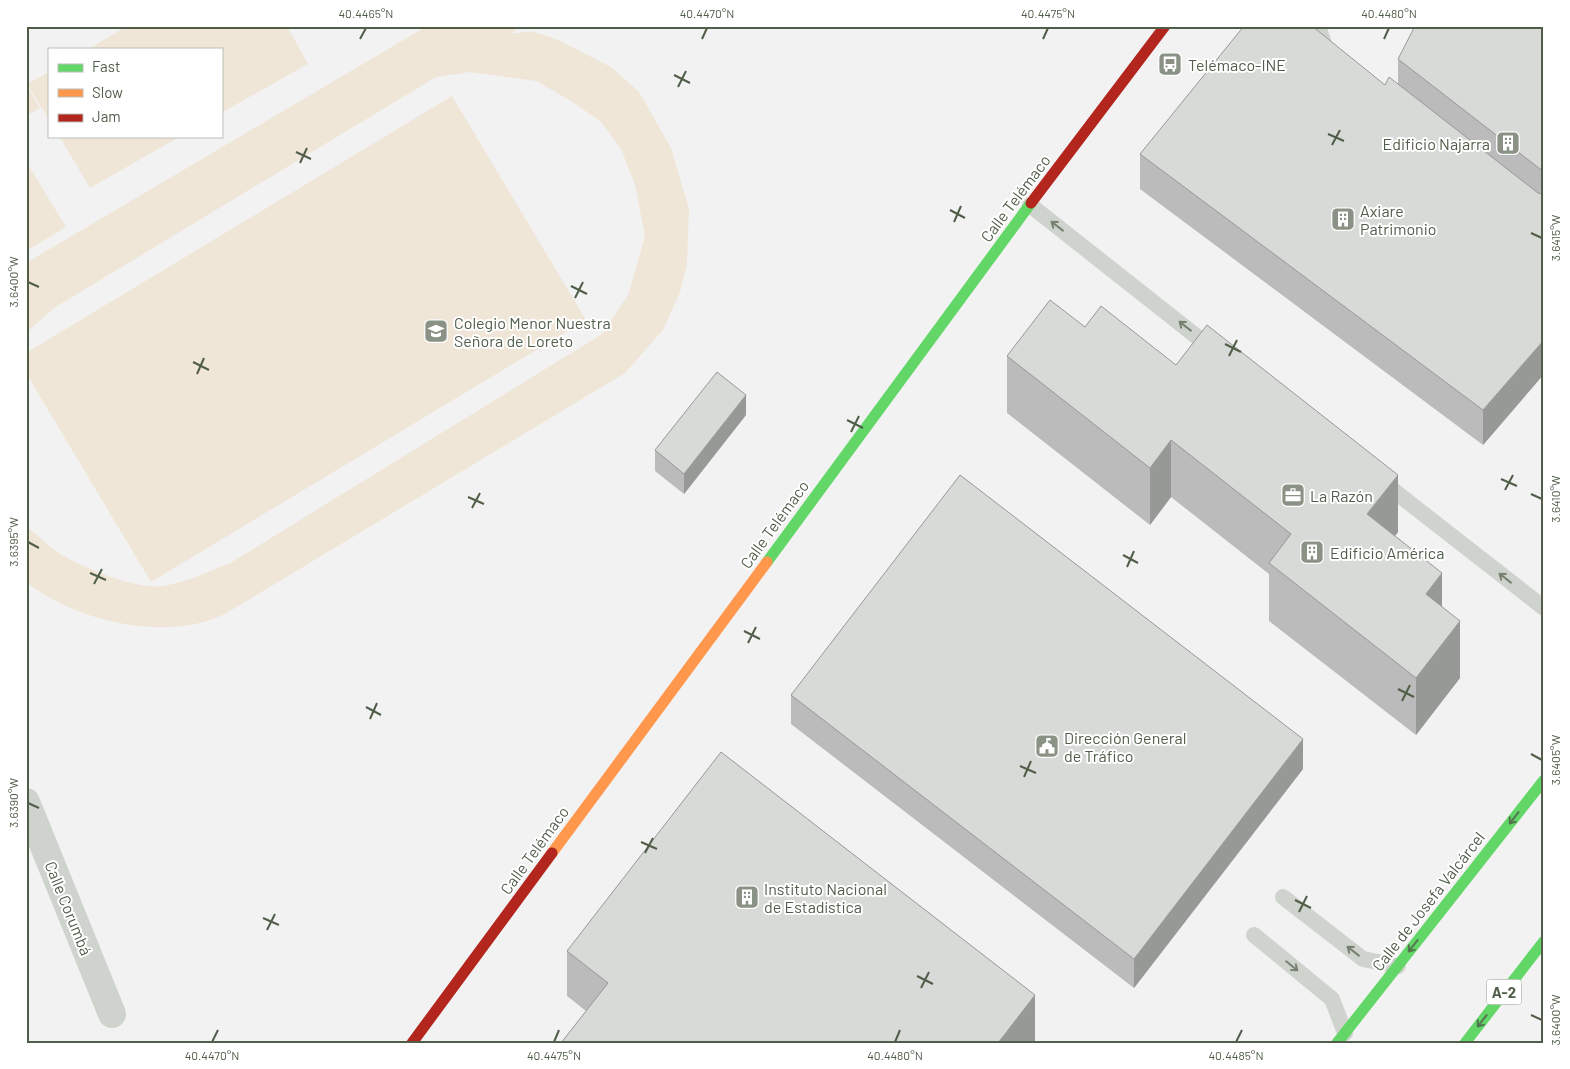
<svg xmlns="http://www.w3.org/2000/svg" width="1570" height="1069" viewBox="0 0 1570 1069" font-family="Barlow,sans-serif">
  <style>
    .pitch { fill: #f0e6d8 }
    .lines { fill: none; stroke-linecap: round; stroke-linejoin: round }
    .lane { stroke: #cfd3cd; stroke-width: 16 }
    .street { stroke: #cfd3cd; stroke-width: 28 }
    .fast { stroke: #63d668; stroke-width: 11 }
    .slow { stroke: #ff974d; stroke-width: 11 }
    .jam { stroke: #b3261e; stroke-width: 11 }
    .wall { fill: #babbba }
    .shaded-wall { fill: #979997 }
    .building { fill: #d8dad8; stroke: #979997 }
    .oneway { stroke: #768171 }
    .oneway2 { stroke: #54764f }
    .ticks { fill: none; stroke: #505e49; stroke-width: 2 }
    .labels { text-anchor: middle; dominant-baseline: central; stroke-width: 4; stroke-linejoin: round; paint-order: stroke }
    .shield { fill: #fff; stroke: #848e80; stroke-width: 1 }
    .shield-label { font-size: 15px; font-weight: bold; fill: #505e49 }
    .poi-label { font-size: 16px; fill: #505e49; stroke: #fff; text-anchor: start }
    .street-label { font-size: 16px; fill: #505e49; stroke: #fff }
    .neatline { fill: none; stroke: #505e49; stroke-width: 2 }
    .ticks-label { font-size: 12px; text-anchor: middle; fill: #505e49 }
  </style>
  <rect width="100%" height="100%" fill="#f2f2f2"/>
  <g class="pitch">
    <polygon points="127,26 287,26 308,64 221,113 221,49 89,49"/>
    <path d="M427,26H521L510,34L532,31L558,40L611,67L639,92L671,148L689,209L687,264L680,292L663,330L625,373L240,605C231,610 222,616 213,619C155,640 73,619 26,582V526C37,534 47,545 59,553C81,567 136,590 163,586C187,582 210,571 232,562L602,334L628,295L645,237L635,185L621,149L601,122L571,101L536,81L470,72L436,77L54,308L26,333V263Z"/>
    <polygon points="49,72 49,120 27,84"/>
    <polygon points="26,85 40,108 26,116"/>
    <polygon points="452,96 586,320 151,582 26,373 26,353"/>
    <polygon points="59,136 181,136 90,188"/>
    <polygon points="26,161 66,227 26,251"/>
  </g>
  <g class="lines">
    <g class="lane">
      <polyline points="1318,26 1327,52"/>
      <polyline points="1030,205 1215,351"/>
      <polyline points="1380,480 1544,608"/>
      <polyline points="1283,897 1363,959 1398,966"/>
      <polyline points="1254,935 1332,999 1345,1033"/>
    </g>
    <polyline class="street" points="26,802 112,1014"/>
    <g class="fast">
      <polyline points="767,562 1031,203"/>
      <polyline points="1337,1043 1544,780"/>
      <polyline points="1465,1043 1544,941"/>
    </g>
    <polyline class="slow" points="552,853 767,562"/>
    <g class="jam">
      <polyline points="1031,203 1165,26"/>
      <polyline points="412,1043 552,853"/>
    </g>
  </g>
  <g class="wall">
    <polygon points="1544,26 1544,374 1483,445 1140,189 1140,154 1385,85 1398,84 1398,59"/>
    <polygon points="1085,327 1176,365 1398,532 1395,536 1442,606 1460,678 1416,735 1269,621 1269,574 1171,497 1150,525 1007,413 1007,356"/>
    <polygon points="746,415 684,494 655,471 655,450"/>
    <polygon points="791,695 1303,769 1134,988 791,724"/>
    <polygon points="567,951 1035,1041 1033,1043 561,1043 586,1011 567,996"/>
  </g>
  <g class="shaded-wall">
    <polygon points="1544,340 1544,374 1483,445 1483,410"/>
    <polygon points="746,395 746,415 684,494 684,474"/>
    <polygon points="1171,440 1171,497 1150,525 1150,468"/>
    <polygon points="1398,475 1398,532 1367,572 1367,514"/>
    <polygon points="1442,573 1442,630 1426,594"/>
    <polygon points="1460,621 1460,678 1416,735 1416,678"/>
    <polygon points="1303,739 1303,769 1134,988 1134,959"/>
    <polygon points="1035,995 1035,1041 1033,1043 998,1043"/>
  </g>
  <g class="building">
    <polygon points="1244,26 1312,26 1385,85 1389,77 1538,193 1544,194 1544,340 1483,410 1140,154"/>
    <polygon points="1415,26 1544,26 1544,172 1398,59"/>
    <polygon points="1050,300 1085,327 1101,306 1176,365 1207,325 1398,475 1367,514 1442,573 1426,594 1460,621 1416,678 1269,563 1291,534 1171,440 1150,468 1007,356"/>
    <polygon points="717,372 746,395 684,474 655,450"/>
    <polygon points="960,475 1303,739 1134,959 791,695"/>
    <polygon points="721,752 1035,995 998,1043 561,1043 608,983 567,951"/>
  </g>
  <defs><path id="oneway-shaft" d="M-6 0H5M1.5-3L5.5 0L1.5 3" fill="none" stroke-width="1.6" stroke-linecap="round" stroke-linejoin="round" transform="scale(1.25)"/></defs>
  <g class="oneway">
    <use href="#oneway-shaft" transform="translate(1057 226) rotate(-142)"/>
    <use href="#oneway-shaft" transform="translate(1185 326) rotate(-142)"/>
    <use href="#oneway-shaft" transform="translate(1505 578) rotate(-142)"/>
    <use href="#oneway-shaft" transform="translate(1353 951) rotate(-142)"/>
    <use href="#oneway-shaft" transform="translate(1292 966) rotate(39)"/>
  </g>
  <g class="oneway2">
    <use href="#oneway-shaft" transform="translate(1514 818) rotate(128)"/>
    <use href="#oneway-shaft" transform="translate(1413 946) rotate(128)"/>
    <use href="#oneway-shaft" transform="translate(1482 1021) rotate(128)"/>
  </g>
  <path class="ticks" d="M360,39L366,28M702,39L707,28M1043,39L1048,28M1384,39L1389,28M674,75L690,83M678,87L686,71M1328,134L1344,141M1332,145L1340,130M296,152L311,159M300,163L307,148M950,210L965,218M954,222L961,206M1531,233L1542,238M28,282L39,287M571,286L587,294M575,298L583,282M1225,344L1241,352M1229,356L1237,340M193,362L209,370M197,374L204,358M847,420L863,428M851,432L859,416M1501,479L1517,486M1505,490L1513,475M1531,494L1542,499M468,497L484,504M472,508L480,493M28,542L39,548M1123,555L1138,563M1127,567L1134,551M90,573L106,580M94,584L102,569M744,631L760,639M748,643L756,627M1398,689L1414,697M1402,701L1410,685M366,707L381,715M370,719L377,703M1531,754L1542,760M1020,766L1036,773M1024,777L1031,761M28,803L39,808M641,842L657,849M645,853L653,838M1295,900L1311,908M1299,912L1307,896M263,918L279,925M267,930L275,914M917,976L933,984M921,988L929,972M1531,1015L1542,1020M212,1042L218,1030M554,1042L559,1030M895,1042L900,1030M1236,1042L1242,1030"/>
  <defs>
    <g id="bus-square" transform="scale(1.25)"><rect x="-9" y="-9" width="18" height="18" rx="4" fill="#899284" stroke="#fff"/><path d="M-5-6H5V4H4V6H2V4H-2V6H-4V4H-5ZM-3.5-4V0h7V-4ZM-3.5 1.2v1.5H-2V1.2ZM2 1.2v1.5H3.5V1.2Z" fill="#fff"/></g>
    <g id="building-square" transform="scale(1.25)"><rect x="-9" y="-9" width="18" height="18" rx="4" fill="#899284" stroke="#fff"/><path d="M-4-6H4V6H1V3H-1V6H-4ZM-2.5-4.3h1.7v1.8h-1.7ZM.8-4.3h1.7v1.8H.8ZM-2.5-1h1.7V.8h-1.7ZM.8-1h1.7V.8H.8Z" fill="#fff"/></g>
    <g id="school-square" transform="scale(1.25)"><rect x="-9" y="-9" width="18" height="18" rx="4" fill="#899284" stroke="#fff"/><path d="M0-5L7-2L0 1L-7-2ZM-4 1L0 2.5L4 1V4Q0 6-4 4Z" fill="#fff"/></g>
    <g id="office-square" transform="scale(1.25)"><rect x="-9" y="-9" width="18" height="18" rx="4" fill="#899284" stroke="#fff"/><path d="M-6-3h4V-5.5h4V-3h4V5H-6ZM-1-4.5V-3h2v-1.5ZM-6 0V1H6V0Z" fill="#fff"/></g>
    <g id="civic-square" transform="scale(1.25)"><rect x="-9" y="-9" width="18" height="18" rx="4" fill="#899284" stroke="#fff"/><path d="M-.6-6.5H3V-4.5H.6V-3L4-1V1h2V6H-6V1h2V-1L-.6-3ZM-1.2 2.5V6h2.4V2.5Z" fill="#fff"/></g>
  </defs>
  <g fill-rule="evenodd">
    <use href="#bus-square" x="1170" y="64"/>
    <use href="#building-square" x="1508" y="143"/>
    <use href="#building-square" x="1343" y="219"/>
    <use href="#school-square" x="436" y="331"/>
    <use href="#office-square" x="1293" y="495"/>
    <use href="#building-square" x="1312" y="552"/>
    <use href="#civic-square" x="1047" y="746"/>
    <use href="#building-square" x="747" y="897"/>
  </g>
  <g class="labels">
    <rect class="shield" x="1486.5" y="979.5" width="35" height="25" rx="4"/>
    <g class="shield-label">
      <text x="1504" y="992">A-2</text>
    </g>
    <g class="poi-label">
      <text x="1188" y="64">Telémaco-INE</text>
      <text x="1490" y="143" text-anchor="end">Edificio Najarra</text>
      <text x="1360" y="210">Axiare<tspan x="1360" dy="18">Patrimonio</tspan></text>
      <text x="454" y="322">Colegio Menor Nuestra<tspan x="454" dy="18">Señora de Loreto</tspan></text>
      <text x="1310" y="495">La Razón</text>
      <text x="1330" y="552">Edificio América</text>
      <text x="1064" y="737">Dirección General<tspan x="1064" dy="18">de Tráfico</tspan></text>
      <text x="764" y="888">Instituto Nacional<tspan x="764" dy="18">de Estadística</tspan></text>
    </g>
    <g class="street-label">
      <text transform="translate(1015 198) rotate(-53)">Calle Telémaco</text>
      <text transform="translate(774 524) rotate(-54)">Calle Telémaco</text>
      <text transform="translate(534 850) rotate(-54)">Calle Telémaco</text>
      <text transform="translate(1428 901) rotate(-52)">Calle de Josefa Valcárcel</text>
      <text transform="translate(69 908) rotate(68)">Calle Corumbá</text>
    </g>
  </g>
  <rect width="1570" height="1069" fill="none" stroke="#ffffff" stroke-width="55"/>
  <rect x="48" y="48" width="175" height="90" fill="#ffffff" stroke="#b9bfb6"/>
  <rect x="58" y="64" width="25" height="8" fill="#63d668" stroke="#b9bfb6"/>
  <text x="92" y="72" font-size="15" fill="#505e49">Fast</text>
  <rect x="58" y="89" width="25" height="8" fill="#ff974d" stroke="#b9bfb6"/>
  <text x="92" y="98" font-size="15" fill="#505e49">Slow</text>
  <rect x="58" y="114" width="25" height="8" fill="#b3261e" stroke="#b9bfb6"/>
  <text x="92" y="122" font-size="15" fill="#505e49">Jam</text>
  <rect x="28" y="28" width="1514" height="1014" class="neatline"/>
  <g class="ticks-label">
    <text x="366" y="18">40.4465°N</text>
    <text x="707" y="18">40.4470°N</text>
    <text x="1048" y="18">40.4475°N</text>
    <text x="1389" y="18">40.4480°N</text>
    <text transform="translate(1556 238) rotate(-90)" y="4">3.6415°W</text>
    <text transform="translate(14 282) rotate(-90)" y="4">3.6400°W</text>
    <text transform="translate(1556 499) rotate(-90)" y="4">3.6410°W</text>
    <text transform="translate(14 542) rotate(-90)" y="4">3.6395°W</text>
    <text transform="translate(1556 760) rotate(-90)" y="4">3.6405°W</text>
    <text transform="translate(14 803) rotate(-90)" y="4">3.6390°W</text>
    <text transform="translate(1556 1020) rotate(-90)" y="4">3.6400°W</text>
    <text x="212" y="1060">40.4470°N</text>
    <text x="554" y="1060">40.4475°N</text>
    <text x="895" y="1060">40.4480°N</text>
    <text x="1236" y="1060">40.4485°N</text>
  </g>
</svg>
